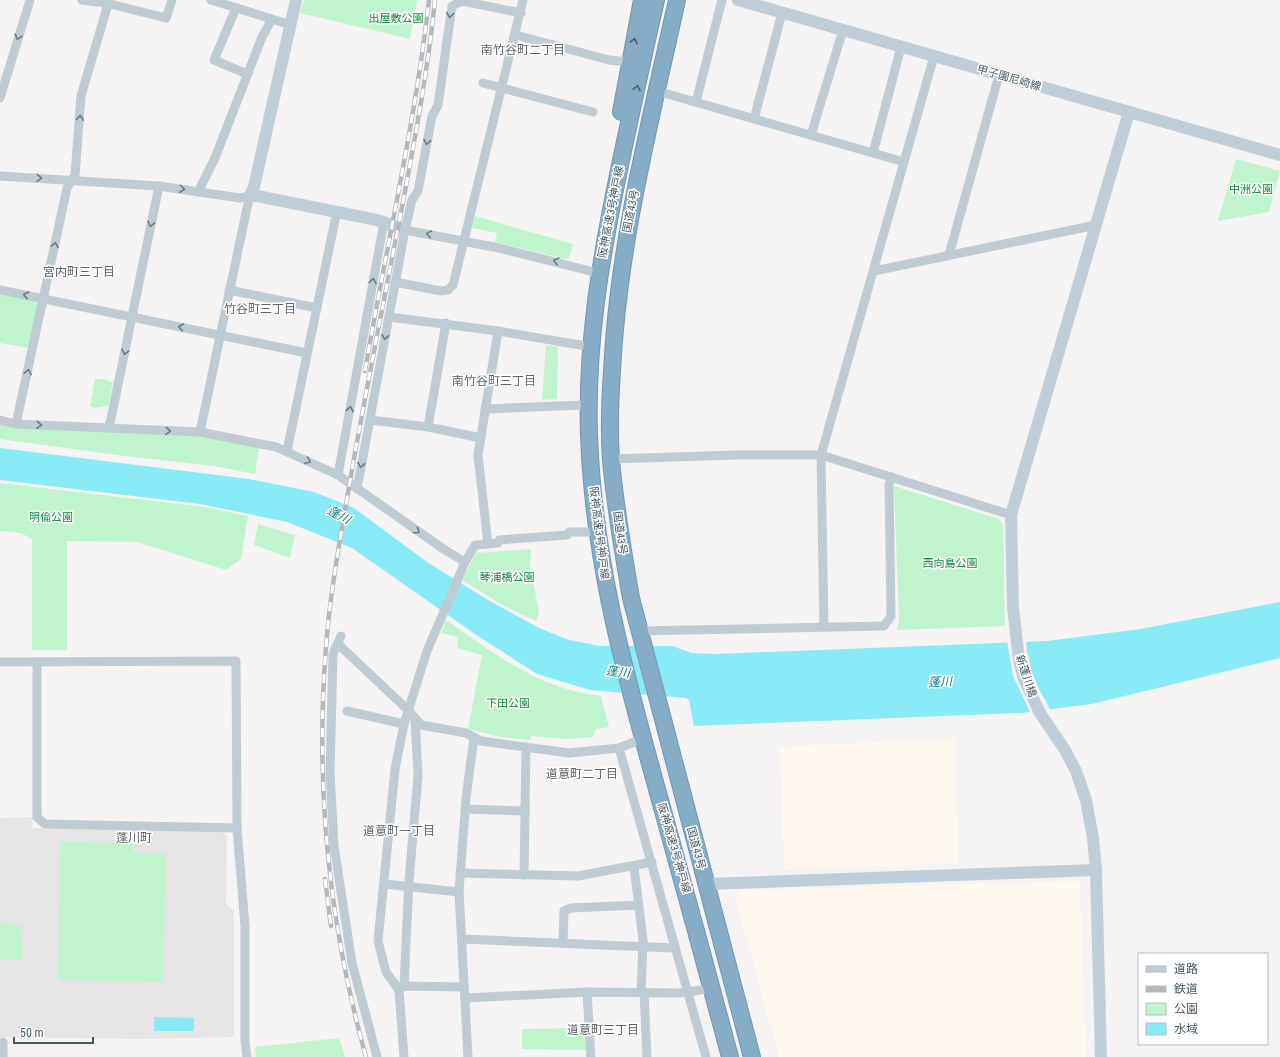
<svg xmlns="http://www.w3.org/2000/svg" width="1280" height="1057" viewBox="0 0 1280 1057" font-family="'Roboto Condensed','Noto Sans JP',sans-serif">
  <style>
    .commercial { fill: #fef8ee }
    .education { fill: #e6e4e5 }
    .green { fill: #c0f4ce }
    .water { fill: #89ebf5 }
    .pier { fill: #f5f3f3 }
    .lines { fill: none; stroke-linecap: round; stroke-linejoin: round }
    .highway-casing { stroke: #7297b1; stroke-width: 18 }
    .street { stroke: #c0ccd3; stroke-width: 9 }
    .secondary { stroke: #bfced8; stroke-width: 12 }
    .highway { stroke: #87acc5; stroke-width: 16 }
    .rail-casing { stroke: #b4b9be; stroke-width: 4.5 }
    .rail { stroke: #fff; stroke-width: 3; stroke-dasharray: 9; stroke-linecap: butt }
    .oneway { stroke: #6c7c85 }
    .oneway2 { stroke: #4e616d }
    .labels { text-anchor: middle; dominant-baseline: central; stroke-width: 3; stroke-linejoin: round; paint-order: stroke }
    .park-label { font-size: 11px; fill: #0f883e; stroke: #fff }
    .street-label { font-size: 11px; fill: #485963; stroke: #fff }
    .neighbourhood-label { font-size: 12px; fill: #5e6469; stroke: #fff }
    .water-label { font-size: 12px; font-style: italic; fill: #057e8a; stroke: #fff }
  </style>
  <rect width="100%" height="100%" fill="#f5f3f3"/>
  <g class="commercial">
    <polygon points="955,738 958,863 784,870 780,747"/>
    <polygon points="1080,881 1086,1057 779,1057 735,897 742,890"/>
  </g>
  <polygon class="education" points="33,817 32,828 222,831 227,836 226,904 234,911 234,1037 141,1039 0,1037 0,818"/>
  <g class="green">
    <path d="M304,0H417C416,13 412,25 410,39L300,13Z"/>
    <polygon points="1236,159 1280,171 1269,212 1218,221"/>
    <polygon points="475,216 573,244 569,258 565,259 495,242 497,233 472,228"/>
    <polygon points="0,294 36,302 38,304 29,348 0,343"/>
    <polygon points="546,345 558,347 557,399 542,400"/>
    <polygon points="95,379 105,379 113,383 108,406 94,408 90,406"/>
    <polygon points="0,424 10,427 199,436 259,447 255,474 214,466 117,455 0,439"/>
    <polygon points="0,483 205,507 248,516 241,559 226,570 137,542 67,541 67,650 32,650 32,539 21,533 0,531"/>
    <polygon points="894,486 999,519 1003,525 1005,626 897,630 899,620"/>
    <polygon points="258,524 295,535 290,558 254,545"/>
    <polygon points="531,549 530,564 539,613 536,621 504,606 462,580 476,553"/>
    <path d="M446,620C497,655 537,688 601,696L609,727L596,729L593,737L567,739L532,736L530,740L501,737L468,729L482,655L457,648L458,637L441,633Z"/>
    <polygon points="60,842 133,843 133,853 166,854 163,982 58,980"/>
    <polygon points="0,923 20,926 23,960 0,960"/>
    <polygon points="586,1028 588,1050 522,1049 522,1029"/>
    <polygon points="339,1038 345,1057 256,1057 255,1047"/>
  </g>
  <g class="water">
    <polygon points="0,448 249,479 314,492 354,508 427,562 488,600 539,628 569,640 600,646 672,646 692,653 715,654 1047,641 1141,629 1280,602 1280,658 1092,704 1021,713 694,726 689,700 686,698 590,690 537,674 475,634 352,548 287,522 200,504 0,480"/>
    <polygon points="154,1017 194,1018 194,1031 154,1031"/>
  </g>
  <polygon class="pier" points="1026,640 1027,651 1033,675 1038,687 1051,711 1031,714 1013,676 1007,641"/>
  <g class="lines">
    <g class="highway-casing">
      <g id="highway">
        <path d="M656,0C643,57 631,113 619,170C601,257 586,344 589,434C593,561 626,678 660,800C684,886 707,971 730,1057"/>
        <path d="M677,0C650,123 618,245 612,371C610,400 609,431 611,460C615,506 623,552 631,598L752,1057"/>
        <polyline points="621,112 642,0"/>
      </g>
    </g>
    <g class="street">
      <polyline points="82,0 106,3 166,18 172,0"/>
      <polyline points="211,0 291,25"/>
      <polyline points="236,8 214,60 247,74"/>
      <polyline points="516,35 609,60 629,62"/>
      <polyline points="483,83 593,112"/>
      <polyline points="657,91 904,162"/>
      <polyline points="0,98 30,0"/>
      <polyline points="696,102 722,0"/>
      <polyline points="754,119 782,13"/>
      <polyline points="811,135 843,30"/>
      <polyline points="873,153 901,47"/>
      <polyline points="0,176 159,186 240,198 250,196 247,208 200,432"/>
      <polyline points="198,192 215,158 262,37 272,19"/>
      <polyline points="405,230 499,248 594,272"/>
      <polyline points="949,255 999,75"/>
      <polyline points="874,271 1096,225"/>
      <polyline points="395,282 441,291 448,290 453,285 523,0"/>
      <polyline points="0,290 307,353"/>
      <polyline points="229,290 317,308"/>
      <polyline points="389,317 498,331"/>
      <polyline points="485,409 584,405"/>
      <polyline points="0,420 16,424 200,432 276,447 338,475 445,550 465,562"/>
      <polyline points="370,420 428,427 481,438"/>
      <polyline points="16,424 67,188 75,175 81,96 108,4"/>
      <polyline points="428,427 446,323"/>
      <polyline points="109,428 159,186"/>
      <polyline points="287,451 337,211"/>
      <polyline points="611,459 736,455 821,455 934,56"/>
      <polyline points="338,475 384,222"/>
      <polyline points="357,489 405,230 412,200 418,191 432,116 438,105 452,6 462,1 521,13"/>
      <polyline points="488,544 478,455 498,331 586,346"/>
      <polyline points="824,627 821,455 1011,515"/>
      <polyline points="639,631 884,626 891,616 889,484 892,477"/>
      <polyline points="341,636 333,654 330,773 334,846 352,963 377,1057"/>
      <polyline points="338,644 409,711 421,725 466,733 481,741 569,753 619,748 639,740"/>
      <polyline points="0,662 236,661 237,828 245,926 245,1042 247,1057"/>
      <polyline points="37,662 37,817 45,824 237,828"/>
      <polyline points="347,711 404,724"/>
      <path d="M619,748C649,851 676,954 706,1057"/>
      <polyline points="465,809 525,811"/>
      <polyline points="634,867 643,940 641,992"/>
      <polyline points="460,873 578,876 652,862"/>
      <polyline points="524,875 526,747"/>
      <polyline points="384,884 459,892"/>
      <polyline points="462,939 674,948"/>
      <polyline points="563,943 564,911 571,908 639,905"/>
      <polyline points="404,986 409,881 418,776 415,718"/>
      <polyline points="400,989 404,986 464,987"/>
      <polyline points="587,992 591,1057"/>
      <polyline points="644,992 647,1057"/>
      <polyline points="465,998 587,992 680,993 708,989"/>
      <polyline points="3,1057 3,1042"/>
      <polyline points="404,1057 399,990 386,972 378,941 395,769 404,724 427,651 465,562 475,545 498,543 499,540 567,535 569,532 591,532"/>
      <polyline points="468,1057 459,892 466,798 474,738"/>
    </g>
    <g class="secondary">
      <polyline points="738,0 1280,155"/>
      <polyline points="250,196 254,187 296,0"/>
      <polyline points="250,196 257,196 377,220 405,230"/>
      <polyline points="706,884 1096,870"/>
      <polyline points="1101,1057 1096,870 1093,838 1086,800 1076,771 1065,750 1040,713 1024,679 1019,660 1013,607 1011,515 1129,112"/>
    </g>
    <use href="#highway" class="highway"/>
    <g class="rail-casing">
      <g id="rail">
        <path d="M365,371C386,247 415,125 429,0"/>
        <polyline points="325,879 331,926"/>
        <path d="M366,1057C329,924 315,785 326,647C330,593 340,540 349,487C365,394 384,301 402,207C415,138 428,70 435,0"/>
      </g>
    </g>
    <use href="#rail" class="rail"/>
  </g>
  <defs><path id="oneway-chevron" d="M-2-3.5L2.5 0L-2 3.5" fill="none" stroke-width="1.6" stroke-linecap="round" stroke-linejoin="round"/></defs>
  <g class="oneway">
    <use href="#oneway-chevron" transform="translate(450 15) rotate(98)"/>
    <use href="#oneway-chevron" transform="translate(18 37) rotate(108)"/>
    <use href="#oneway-chevron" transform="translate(80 118) rotate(-85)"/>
    <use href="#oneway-chevron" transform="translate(427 142) rotate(101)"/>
    <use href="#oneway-chevron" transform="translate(39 178) rotate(3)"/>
    <use href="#oneway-chevron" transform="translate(182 189) rotate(8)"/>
    <use href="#oneway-chevron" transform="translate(151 224) rotate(102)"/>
    <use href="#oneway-chevron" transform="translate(429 234) rotate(-170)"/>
    <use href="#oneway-chevron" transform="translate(55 245) rotate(-78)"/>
    <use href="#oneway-chevron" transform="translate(556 261) rotate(-167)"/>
    <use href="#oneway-chevron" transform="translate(373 281) rotate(-80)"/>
    <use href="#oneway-chevron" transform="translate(26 295) rotate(-168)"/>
    <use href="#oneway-chevron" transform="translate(181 327) rotate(-168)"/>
    <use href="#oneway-chevron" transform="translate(385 337) rotate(101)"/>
    <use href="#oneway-chevron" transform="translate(125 352) rotate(102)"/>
    <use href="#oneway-chevron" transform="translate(28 372) rotate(-78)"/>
    <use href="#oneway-chevron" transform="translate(350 409) rotate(-80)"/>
    <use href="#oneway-chevron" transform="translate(39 425) rotate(3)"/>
    <use href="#oneway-chevron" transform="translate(168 431) rotate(3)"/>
    <use href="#oneway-chevron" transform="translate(308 461) rotate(24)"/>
    <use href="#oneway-chevron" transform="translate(361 465) rotate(101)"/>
    <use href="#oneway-chevron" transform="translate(417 531) rotate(35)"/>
  </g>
  <g class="oneway2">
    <use href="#oneway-chevron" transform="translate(634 41) rotate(-78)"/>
    <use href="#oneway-chevron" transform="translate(637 88) rotate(-78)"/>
  </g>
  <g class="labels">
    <g class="park-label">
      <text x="396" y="18">出屋敷公園</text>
      <text x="1251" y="189">中洲公園</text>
      <text x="51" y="517">明倫公園</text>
      <text x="950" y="563">西向島公園</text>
      <text x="507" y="577">琴浦橋公園</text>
      <text x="508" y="703">下田公園</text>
    </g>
    <g class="street-label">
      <text transform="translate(1009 78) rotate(16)">甲子園尼崎線</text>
      <text transform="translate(631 211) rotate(-79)">国道43号</text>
      <text transform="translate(611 212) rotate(-79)">阪神高速3号神戸線</text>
      <text transform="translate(599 533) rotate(83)">阪神高速3号神戸線</text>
      <text transform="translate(620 533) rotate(82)">国道43号</text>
      <text transform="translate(1026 676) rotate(72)">新蓬川橋</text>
      <text transform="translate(674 848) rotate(74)">阪神高速3号神戸線</text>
      <text transform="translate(696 848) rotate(75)">国道43号</text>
    </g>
    <g class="neighbourhood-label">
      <text x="523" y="50">南竹谷町二丁目</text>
      <text x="79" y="272">宮内町三丁目</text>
      <text x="260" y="309">竹谷町三丁目</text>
      <text x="494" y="381">南竹谷町三丁目</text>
      <text x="582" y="774">道意町二丁目</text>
      <text x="399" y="831">道意町一丁目</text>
      <text x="134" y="838">蓬川町</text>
      <text x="603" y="1030">道意町三丁目</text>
    </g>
    <g class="water-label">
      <text transform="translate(339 515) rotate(28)">蓬川</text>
      <text transform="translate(618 672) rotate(7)">蓬川</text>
      <text transform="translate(940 682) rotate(-3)">蓬川</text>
    </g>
  </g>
  <rect x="1138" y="953" width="130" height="92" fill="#ffffff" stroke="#b6bdc1"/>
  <rect x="1146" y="966" width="20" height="6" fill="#bfced8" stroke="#b6bdc1"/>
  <text x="1174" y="973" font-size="12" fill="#485963">道路</text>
  <rect x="1146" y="986" width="20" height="6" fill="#b4b9be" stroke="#b6bdc1"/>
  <text x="1174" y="993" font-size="12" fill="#485963">鉄道</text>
  <rect x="1146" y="1003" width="20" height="12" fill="#c0f4ce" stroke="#b6bdc1"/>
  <text x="1174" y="1013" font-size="12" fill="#485963">公園</text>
  <rect x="1146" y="1023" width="20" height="12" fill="#89ebf5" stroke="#b6bdc1"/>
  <text x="1174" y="1033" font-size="12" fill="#485963">水域</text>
  <path d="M14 1037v6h79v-6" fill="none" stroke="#485963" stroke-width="2"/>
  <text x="20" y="1037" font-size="12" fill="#485963" stroke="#ffffff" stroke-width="3" paint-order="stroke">50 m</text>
</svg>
